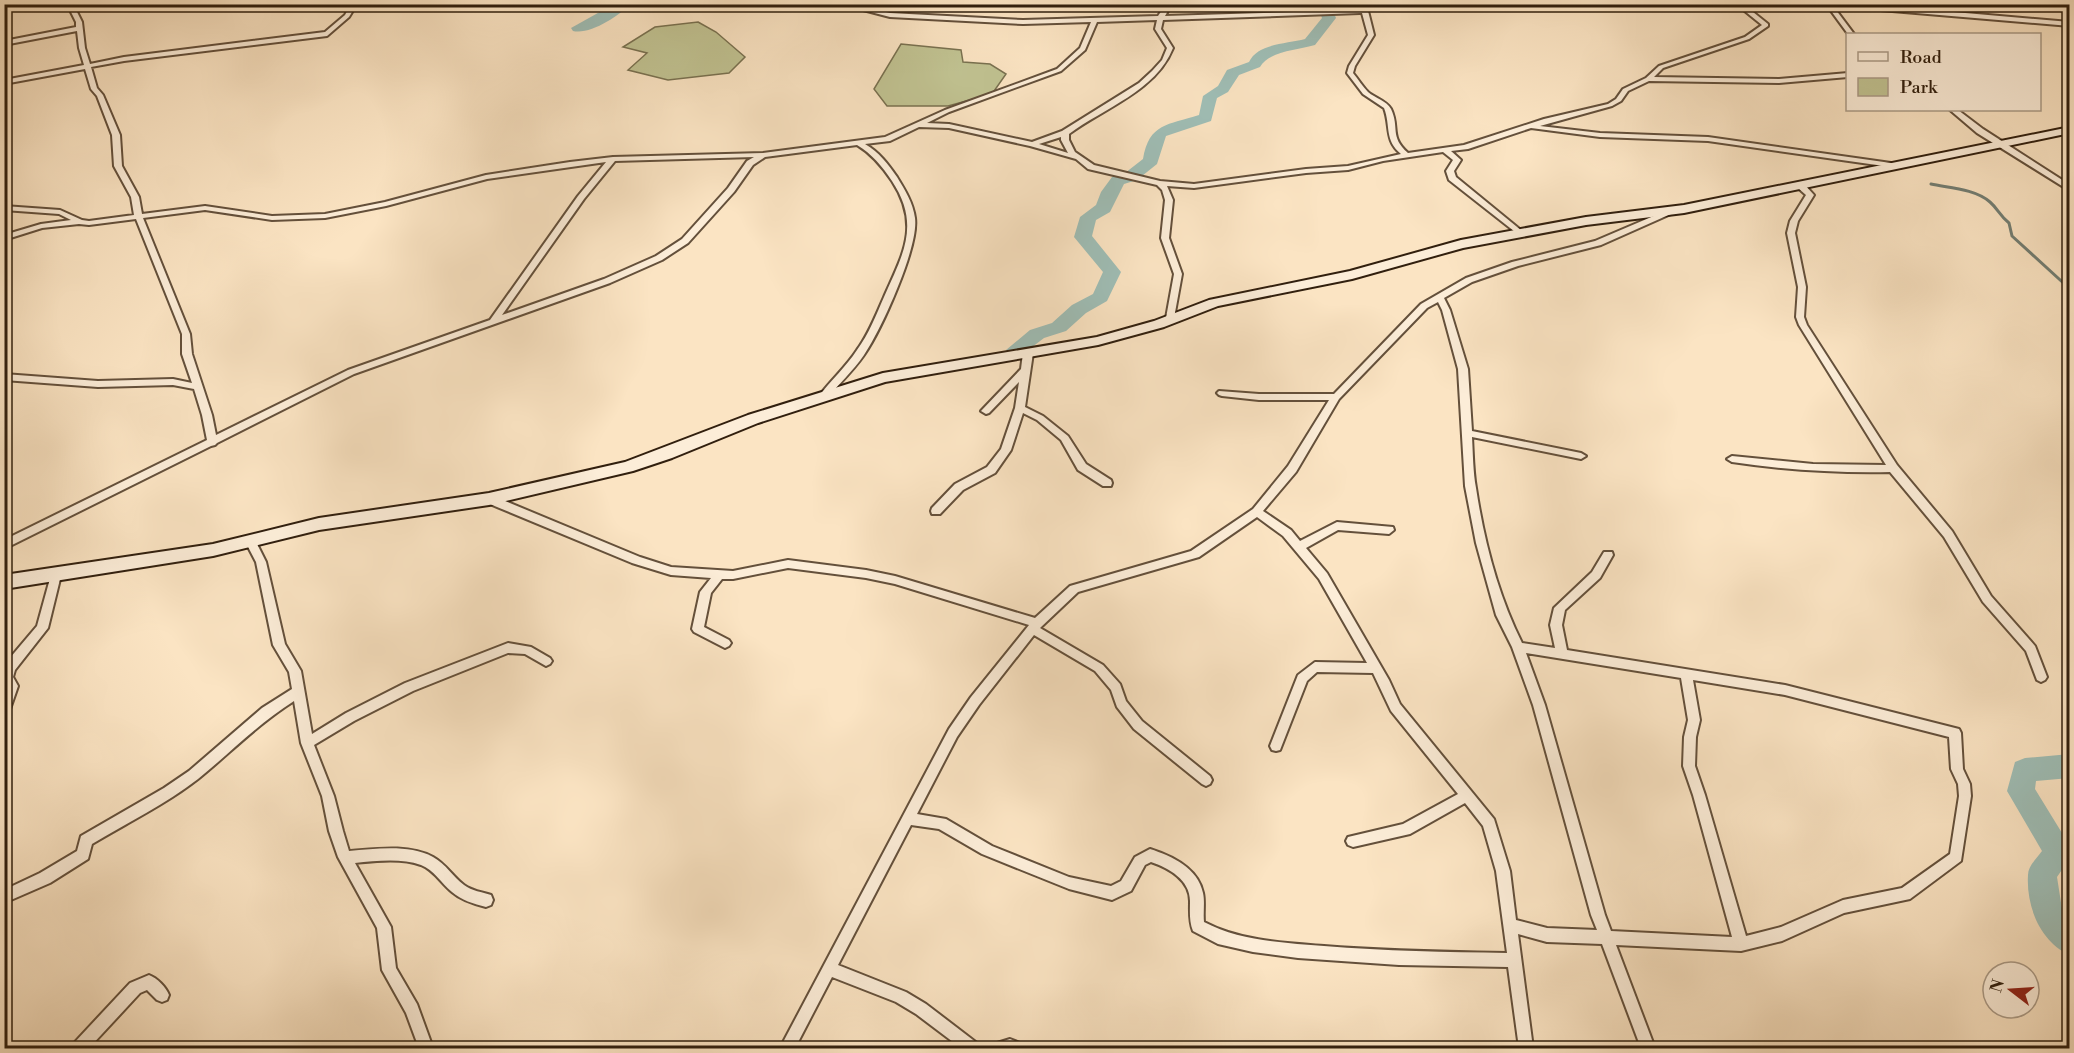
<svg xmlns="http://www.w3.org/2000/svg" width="2074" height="1053" viewBox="0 0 2074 1053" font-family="'Libre Bodoni',serif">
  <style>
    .green { fill: #c1c392; stroke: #797150; stroke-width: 1.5 }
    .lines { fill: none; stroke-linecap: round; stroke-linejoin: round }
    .stream { stroke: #737e73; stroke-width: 3 }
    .river { fill: #9fbeb6; fill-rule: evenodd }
    .street-casing { stroke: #64503b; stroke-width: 4 }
    .secondary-casing { stroke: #311f0e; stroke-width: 4 }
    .street { fill: #fcedd8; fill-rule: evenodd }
    .secondary { fill: #fcedd8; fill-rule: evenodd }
  </style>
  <rect width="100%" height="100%" fill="#fbe4c3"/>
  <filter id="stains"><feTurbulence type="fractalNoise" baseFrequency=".00333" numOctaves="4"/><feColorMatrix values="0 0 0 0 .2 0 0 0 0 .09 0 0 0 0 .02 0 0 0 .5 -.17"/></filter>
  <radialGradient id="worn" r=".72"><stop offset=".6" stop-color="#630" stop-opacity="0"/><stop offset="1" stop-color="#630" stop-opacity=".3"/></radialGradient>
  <g class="green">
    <polygon points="698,22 716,32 745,57 729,73 668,80 628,70 647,53 623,47 655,27"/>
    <polygon points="901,44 961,50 963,62 990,64 1006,74 992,94 948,106 887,106 874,89"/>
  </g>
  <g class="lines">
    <path class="stream" d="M1931,184C1950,188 1975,189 1990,202C1998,209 1999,215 2009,223L2012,236L2070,289"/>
    <g class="river">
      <path d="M614,4H630C619,16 590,35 573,31L571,28Z"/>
      <path d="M1317,4H1330L1336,18L1315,45C1298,50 1269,51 1260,67L1239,75L1228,92L1217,98L1211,121L1166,136L1157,164L1137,180L1124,184L1110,212L1096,220L1092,236L1121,272L1107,301L1086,313L1066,331L1044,338L1023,354H1009L1006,350L1030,330L1052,323L1072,305L1093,294L1103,272L1074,237L1080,217L1096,205L1101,192L1112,177L1125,173L1143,159C1149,123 1168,125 1199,115L1203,96L1218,86L1227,70L1249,62C1258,43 1287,44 1305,39L1322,18Z"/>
      <path d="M2070,754V778L2036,781L2035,789L2070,846V858L2057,877L2062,909L2070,918V955C2040,942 2026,906 2028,875C2028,866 2037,858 2042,851L2007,791L2015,762L2025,758Z"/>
    </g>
    <g class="street-casing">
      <g id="street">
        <path d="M67,4H73L82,22L85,48L90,64L124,57L325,32L345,15L351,4H357L349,17L327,36L124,61L91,67L97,88L103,95L120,135L122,166L139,197L142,214L205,206L272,216L325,214L385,202L486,175L570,162L613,157L763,153L885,137L945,110L1057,69L1080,48L1091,22L1023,24L890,17L840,4H853L890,13L1023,20L1158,16L1166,4H1172L1165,16L1357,10L1374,4H1385L1368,11L1374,35L1355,66L1353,73C1358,79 1363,87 1368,92C1375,98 1387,101 1391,109C1400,128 1389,136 1408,153L1464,145L1544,119L1608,104L1616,99L1623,89L1646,78L1659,66L1745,37L1762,25L1736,4H1743L1768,24V26L1749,39L1663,68L1654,77L1779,79L1848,73V77L1779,83L1649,81L1628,91L1621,101L1612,106L1540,126L1600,133L1708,137L1898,164L1902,166L1898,168L1708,141L1600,137L1531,128L1468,149L1451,151L1461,160L1454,171L1456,177L1522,231L1523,233L1519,235L1449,180L1446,171L1453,160L1443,152L1383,161L1348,170L1306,173L1194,188L1167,186L1173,200L1169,238L1182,274L1174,318L1170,321L1166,318L1174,274L1161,238L1165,200L1162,190L1157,185L1088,169L1076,159L1030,146L949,128L919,127L890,141L865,144C879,152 888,164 897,177C905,190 913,203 915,218C919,247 881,330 864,355C853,371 838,385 825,400L822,401L817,398L819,396C831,380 846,367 857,350C869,334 876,315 884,297C903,254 921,225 892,181C882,166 872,154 857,145L765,157L753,165L734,192L688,243L662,260L610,283L354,374L217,443L215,445L211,446L4,549V540L207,440L202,415L194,389L173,385L98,387L4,380V374L98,381L173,379L192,383L182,354V334L136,219L89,225L79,224L42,228L4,240V235L41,224L71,220L59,214L4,210V206L60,210L82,220L89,221L134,215L131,197L114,166L112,135L97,96L91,89L85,69L4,84V80L84,65L79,48L77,31L4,45V41L76,27V22ZM1360,13H1362L1368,35L1349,66L1347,73L1363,94L1384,108C1391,126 1384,140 1401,154L1348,166L1306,169L1194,184L1160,181L1094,165L1075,152L1069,140V134C1104,108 1156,91 1173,48L1161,29L1163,20ZM1157,20L1155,29L1167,48L1162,60L1152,71L1139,83L1062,131L1032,142L949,124L927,123L949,112L1061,71L1085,50L1097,22ZM1061,137V140L1068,153L1039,144ZM754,157L747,161L728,188L682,239L656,256L604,279L502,315L584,199L615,161ZM606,162L578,196L490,320L348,370L216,435L212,415L192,354L190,334L143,218L205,210L272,220L325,218L386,206L487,179Z"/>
        <polygon points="1826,4 1862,4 2070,22 2070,26 1833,6 1854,34 1848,34"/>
        <polygon points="1950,110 1958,110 1983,129 2070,185 2070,191 1977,133"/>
        <path d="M1798,184H1804L1814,195L1798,221L1795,233L1806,287L1804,317L1807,325L1897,465L1952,531L1991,596L2035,646L2047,677L2045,680L2041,682L2037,680L2026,651L1983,602L1944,537L1890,472C1837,473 1785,470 1732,462L1727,459L1732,456L1813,464L1886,465L1799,325L1796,317L1798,287L1787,233L1790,221L1806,195L1798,188Z"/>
        <path d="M1670,209H1673V213L1601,245L1518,266L1472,282L1444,298L1450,310L1468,369L1472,431L1581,453L1586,456L1581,459L1472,437C1473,454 1473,472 1476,488C1484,541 1498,595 1522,643L1555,648L1550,625L1554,608L1592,572L1604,552H1612L1613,555L1600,578L1565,610L1562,625L1567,650L1785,685L1959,729L1961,733L1963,769L1970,784L1971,796L1961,861L1910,899L1844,913L1782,941L1741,951L1616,945L1655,1048H1641L1602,944L1547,942L1518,934L1533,1048H1519L1508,967L1399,965L1298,958L1253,952L1218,944L1193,931C1189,921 1190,912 1190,901C1190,880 1169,868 1151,862L1145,865L1131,891L1112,900L1069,889L982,854L939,829L911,825L838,965L906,992L926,1004L977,1043L979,1048H961L916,1014L896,1002L832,977L795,1048H780L949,729L971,697L1029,625L895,584L866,578L788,568L733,579H722L711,593L704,627L729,640L731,643L729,646L725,648L694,632L692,629L700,592L711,578L671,575L632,563L485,502L484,499L485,496H493L640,557L671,567L733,571L788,560L866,570L895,576L1035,618L1070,586L1191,551L1253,509L1288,466L1329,400H1259L1222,396L1219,395L1217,393L1219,391L1259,394H1334L1421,304L1466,278L1512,262L1595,241ZM1438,302L1442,310L1458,369L1465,486L1476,543L1496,615L1512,647L1533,705L1591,915L1597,930L1547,928L1516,920L1510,871L1494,819L1400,704L1389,680L1327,573L1306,548L1338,530L1389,534L1394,530L1393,527L1337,522L1300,541L1291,530L1263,511L1296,472L1339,399L1427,308ZM1257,517L1283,536L1319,579L1367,663L1315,662L1298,675L1270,746L1272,750L1276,751L1280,750L1307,681L1317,672L1373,673L1391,711L1458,794L1403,824L1348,837L1346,841L1348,845L1353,847L1410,834L1465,803L1483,826L1496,871L1507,953C1446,952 1385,951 1324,946C1284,943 1240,941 1204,922C1203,912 1205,902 1203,893C1198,868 1172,856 1150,849L1135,857L1121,881L1111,886L1069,877L992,846L946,819L917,814L957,737L979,705L1034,635L1095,671L1111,690L1117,707L1134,729L1202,784L1206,786L1210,784L1212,780L1210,776L1142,721L1126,701L1120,684L1103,665L1040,628L1078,592L1199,557ZM1526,653L1681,678L1688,720L1684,737L1683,766L1693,795L1732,937L1611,931L1605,915L1545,705ZM1693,680L1785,695L1949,737L1951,769L1958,784L1959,796L1950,854L1902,888L1843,900L1781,927L1746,936L1705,795L1695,766L1696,737L1700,720Z"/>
        <polygon points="1028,350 1033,353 1025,407 1043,416 1068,436 1086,464 1111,480 1112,483 1111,486 1103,486 1078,470 1061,440 1037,420 1023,413 1011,450 995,473 963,490 940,514 932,514 931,511 932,508 955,484 987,467 1001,449 1015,408 1019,382 989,413 986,414 981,411 1021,369 1023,353"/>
        <path d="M250,537L254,538L266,562L285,644L301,671L312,734L346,713L405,683L508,643L531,647L550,658L552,661L550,664L546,666L525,654L508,653L413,691L354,721L314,745L334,796L343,831L349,851C376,849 409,844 433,857C446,864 453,877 464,885C472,891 482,892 491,895L493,900L491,905L486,907C474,904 461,900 452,892C441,883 434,870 421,865C401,858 376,861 355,863L391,927L396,968L417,1004L433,1048H419L406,1013L382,970L377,928L338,857L329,831L322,796L301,743L294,701C259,723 230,753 198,779C166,804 127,823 92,844L88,859L50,883L4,903V890L40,873L77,851L81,836L164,788L189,771L262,708L292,689L289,672L273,645L256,562L245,541L246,538Z"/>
        <polygon points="56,571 60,572 61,575 48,628 15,670 13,677 18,686 10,709 8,713 4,714 6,686 4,665 37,626 51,575 52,572"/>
        <path d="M149,975C157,978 166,987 169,995L167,1000L162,1002L157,1000L147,990L140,993L89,1048H72L74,1043L130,983Z"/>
        <polygon points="1010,1039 1020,1043 1022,1048 995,1048 997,1043"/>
      </g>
    </g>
    <g class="secondary-casing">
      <g id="secondary">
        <polygon points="2047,4 2070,7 2070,13 2048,6"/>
        <polygon points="2070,127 2070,133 1684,213 1586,225 1463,248 1352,279 1218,306 1164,327 1098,345 885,382 758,423 672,458 633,471 489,505 319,530 213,556 4,589 4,575 213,544 319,518 489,493 625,462 748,415 883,373 1097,337 1154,321 1209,300 1350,271 1461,240 1586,217 1684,205"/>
      </g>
    </g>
    <use href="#street" class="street"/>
    <use href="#secondary" class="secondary"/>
  </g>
  <rect width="2074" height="1053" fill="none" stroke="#fbe4c3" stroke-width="24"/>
  <rect x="6" y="6" width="2062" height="1041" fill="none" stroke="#311f0e" stroke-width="3"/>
  <rect x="12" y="12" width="2050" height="1029" fill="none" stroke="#311f0e" stroke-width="1.5"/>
  <rect x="1846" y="33" width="195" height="78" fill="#fcedd8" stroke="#ab9b87" stroke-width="1.5"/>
  <rect x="1858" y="52" width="30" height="9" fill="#fcedd8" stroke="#ab9b87" stroke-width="1.5"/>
  <text x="1900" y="63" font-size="18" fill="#311f0e">Road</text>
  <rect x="1858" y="78" width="30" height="18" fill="#c1c392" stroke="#ab9b87" stroke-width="1.5"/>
  <text x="1900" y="93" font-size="18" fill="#311f0e">Park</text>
  <g transform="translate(2011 990) rotate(287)"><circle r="28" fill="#fcedd8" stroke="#ab9b87" stroke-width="1.5"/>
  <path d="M0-4.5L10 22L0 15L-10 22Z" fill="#8f2418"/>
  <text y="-9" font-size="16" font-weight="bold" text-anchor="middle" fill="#311f0e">N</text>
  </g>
  <rect width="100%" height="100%" filter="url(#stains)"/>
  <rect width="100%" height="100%" fill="url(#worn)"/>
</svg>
